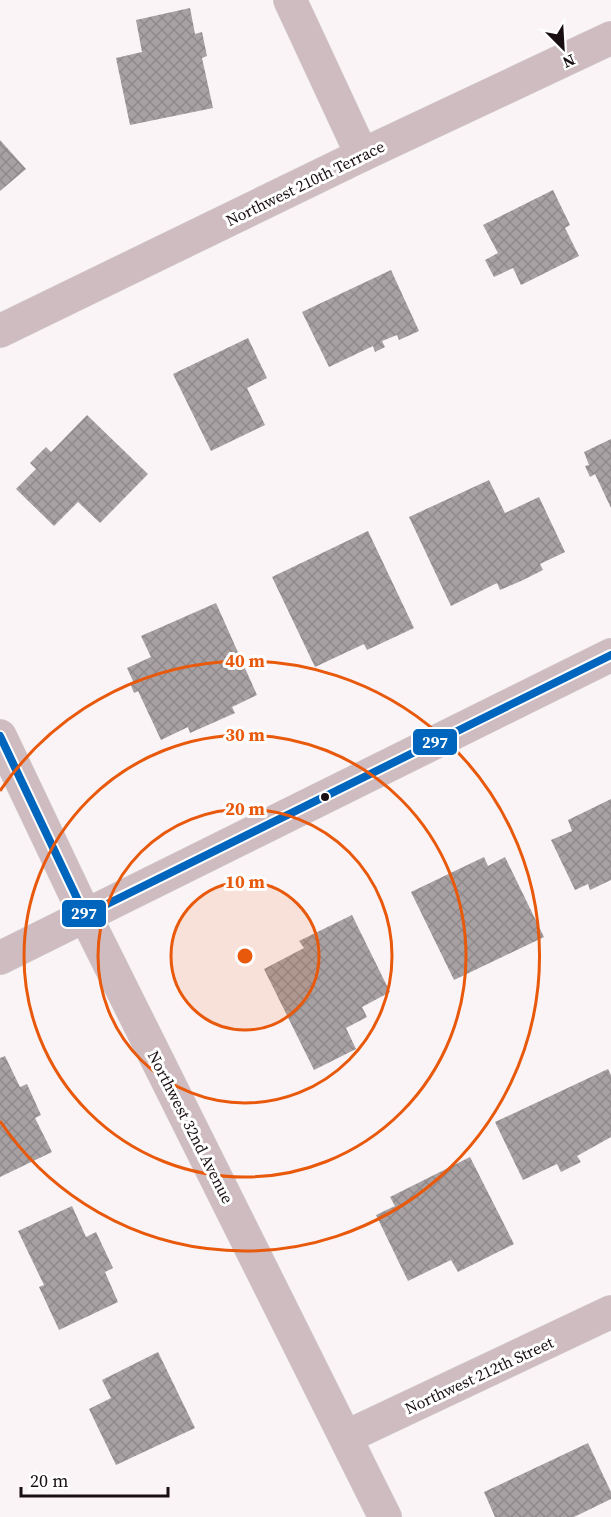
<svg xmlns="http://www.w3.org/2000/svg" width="611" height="1517" viewBox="0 0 611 1517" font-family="'Source Serif 4',serif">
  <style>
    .building { fill: url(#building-cross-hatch) }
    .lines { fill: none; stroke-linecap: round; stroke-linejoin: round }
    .minor-casing { stroke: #d5d0d2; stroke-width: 34 }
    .tertiary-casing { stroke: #d5d0d2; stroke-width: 34 }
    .minor { stroke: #cfbcc1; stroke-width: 33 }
    .tertiary { stroke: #cfbcc1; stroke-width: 33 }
    .bus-1-casing { stroke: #fff; stroke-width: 12 }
    .bus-1 { stroke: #0065bd; stroke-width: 8 }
    .ring { fill: none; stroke: #e8590c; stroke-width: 3 }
    .bus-dot { fill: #190f12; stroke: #fff; stroke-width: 2 }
    .labels { text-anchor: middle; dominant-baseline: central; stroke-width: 6; stroke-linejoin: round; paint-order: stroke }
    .street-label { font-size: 16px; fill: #190f12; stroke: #fff }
    .centre { fill: #e8590c; stroke: #fff; stroke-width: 3 }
    .ring-label { font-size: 18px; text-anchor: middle; font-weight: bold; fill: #e8590c; stroke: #fff; stroke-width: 6; stroke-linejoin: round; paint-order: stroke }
    .line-badge { stroke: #fff; stroke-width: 2 }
    .badge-label { font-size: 16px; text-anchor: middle; font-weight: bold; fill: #fff }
  </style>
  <defs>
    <pattern id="building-cross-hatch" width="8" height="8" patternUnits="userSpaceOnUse" patternTransform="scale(1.5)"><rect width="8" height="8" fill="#a8a1a3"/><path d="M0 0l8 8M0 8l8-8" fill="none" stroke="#90898b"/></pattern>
  </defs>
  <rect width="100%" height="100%" fill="#faf4f6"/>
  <g class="building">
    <polygon points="190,8 195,34 202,32 207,56 202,58 213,108 130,125 116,58 142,52 136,20"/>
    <polygon points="0,140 26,169 0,191"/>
    <polygon points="553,190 570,225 565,228 579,256 521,285 513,268 494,277 485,260 498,253 483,225"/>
    <polygon points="391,270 419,331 399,340 397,335 382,341 385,347 375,352 373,346 329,367 302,312"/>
    <polygon points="248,338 267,378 247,388 265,425 211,451 173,374"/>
    <polygon points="87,415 148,474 100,523 78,502 54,526 16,489 36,469 30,463 46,447 51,452"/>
    <polygon points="611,439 611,508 595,474 590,477 585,466 589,465 584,452"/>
    <polygon points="489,480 505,513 539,497 565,552 540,564 543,570 521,581 500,590 497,583 451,606 409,517"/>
    <polygon points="368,531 414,628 367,650 364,644 315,667 272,577"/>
    <polygon points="216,603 257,695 232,707 235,713 190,733 188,727 161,740 138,691 134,693 130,683 133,681 127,668 151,657 141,636"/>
    <polygon points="611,799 611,880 590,890 588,884 575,890 551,840 572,831 568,820"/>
    <polygon points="484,857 488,866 505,857 544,937 454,980 411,892"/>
    <polygon points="352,915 390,992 362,1007 367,1017 346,1028 356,1049 314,1070 264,969 304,948 299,941"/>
    <polygon points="5,1056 20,1087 27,1084 41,1115 35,1118 52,1152 0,1177 0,1058"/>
    <polygon points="608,1069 611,1075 611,1137 577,1156 581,1162 561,1172 557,1164 523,1180 495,1122"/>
    <polygon points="470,1157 514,1244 458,1272 451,1260 408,1281 376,1215 395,1206 390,1197"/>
    <polygon points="72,1206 86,1237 96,1232 113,1268 105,1272 118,1302 59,1330 39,1287 44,1285 18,1231"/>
    <polygon points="158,1352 195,1428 116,1465 89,1409 111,1398 102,1380"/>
    <polygon points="588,1443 611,1492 611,1499 574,1517 495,1517 484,1492"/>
  </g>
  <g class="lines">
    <g class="minor-casing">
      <g id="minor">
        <polyline points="290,0 362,155"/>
        <polyline points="0,331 362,155 611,38"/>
        <polyline points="0,958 611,655"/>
        <polyline points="346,1437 611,1312"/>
      </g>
    </g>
    <g class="tertiary-casing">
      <polyline id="tertiary" points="0,736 85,915 385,1517"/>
    </g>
    <use href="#minor" class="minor"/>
    <use href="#tertiary" class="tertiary"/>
    <g class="bus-1-casing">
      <polyline id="bus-1" points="0,736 85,915 611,655"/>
    </g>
    <use href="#bus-1" class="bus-1"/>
  </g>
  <circle cx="245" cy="956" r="74" fill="#e8590c" fill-opacity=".12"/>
  <g class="ring">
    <circle cx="245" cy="956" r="74"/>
    <circle cx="245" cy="956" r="147"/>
    <circle cx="245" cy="956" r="221"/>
    <path d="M0 791A295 295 0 1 1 0 1121"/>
  </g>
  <circle class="bus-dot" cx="325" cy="797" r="5"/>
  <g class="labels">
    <g class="street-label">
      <text transform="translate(305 183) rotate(-26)">Northwest 210th Terrace</text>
      <text transform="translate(191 1127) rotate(63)">Northwest 32nd Avenue</text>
      <text transform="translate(479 1375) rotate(-25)">Northwest 212th Street</text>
    </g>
  </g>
  <circle cx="245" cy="956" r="9" class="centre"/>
  <g class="ring-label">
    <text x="245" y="667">40 m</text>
    <text x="245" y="741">30 m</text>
    <text x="245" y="815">20 m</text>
    <text x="245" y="888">10 m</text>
  </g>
  <g class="line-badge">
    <rect x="412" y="728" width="46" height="28" rx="6" fill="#0065bd"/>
    <rect x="61" y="899" width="46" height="29" rx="6" fill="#0065bd"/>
  </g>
  <g class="badge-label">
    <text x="435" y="748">297</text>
    <text x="84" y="919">297</text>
  </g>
  <g transform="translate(563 48) rotate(156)" stroke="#ffffff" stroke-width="4.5" paint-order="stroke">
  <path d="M0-4.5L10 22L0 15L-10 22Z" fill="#190f12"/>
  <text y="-9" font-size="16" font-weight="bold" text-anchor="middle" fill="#190f12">N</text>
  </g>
  <path d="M21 1487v9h147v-9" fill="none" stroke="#190f12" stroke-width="3"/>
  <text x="30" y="1487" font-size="18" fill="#190f12" stroke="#ffffff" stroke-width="4.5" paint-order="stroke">20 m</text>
</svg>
